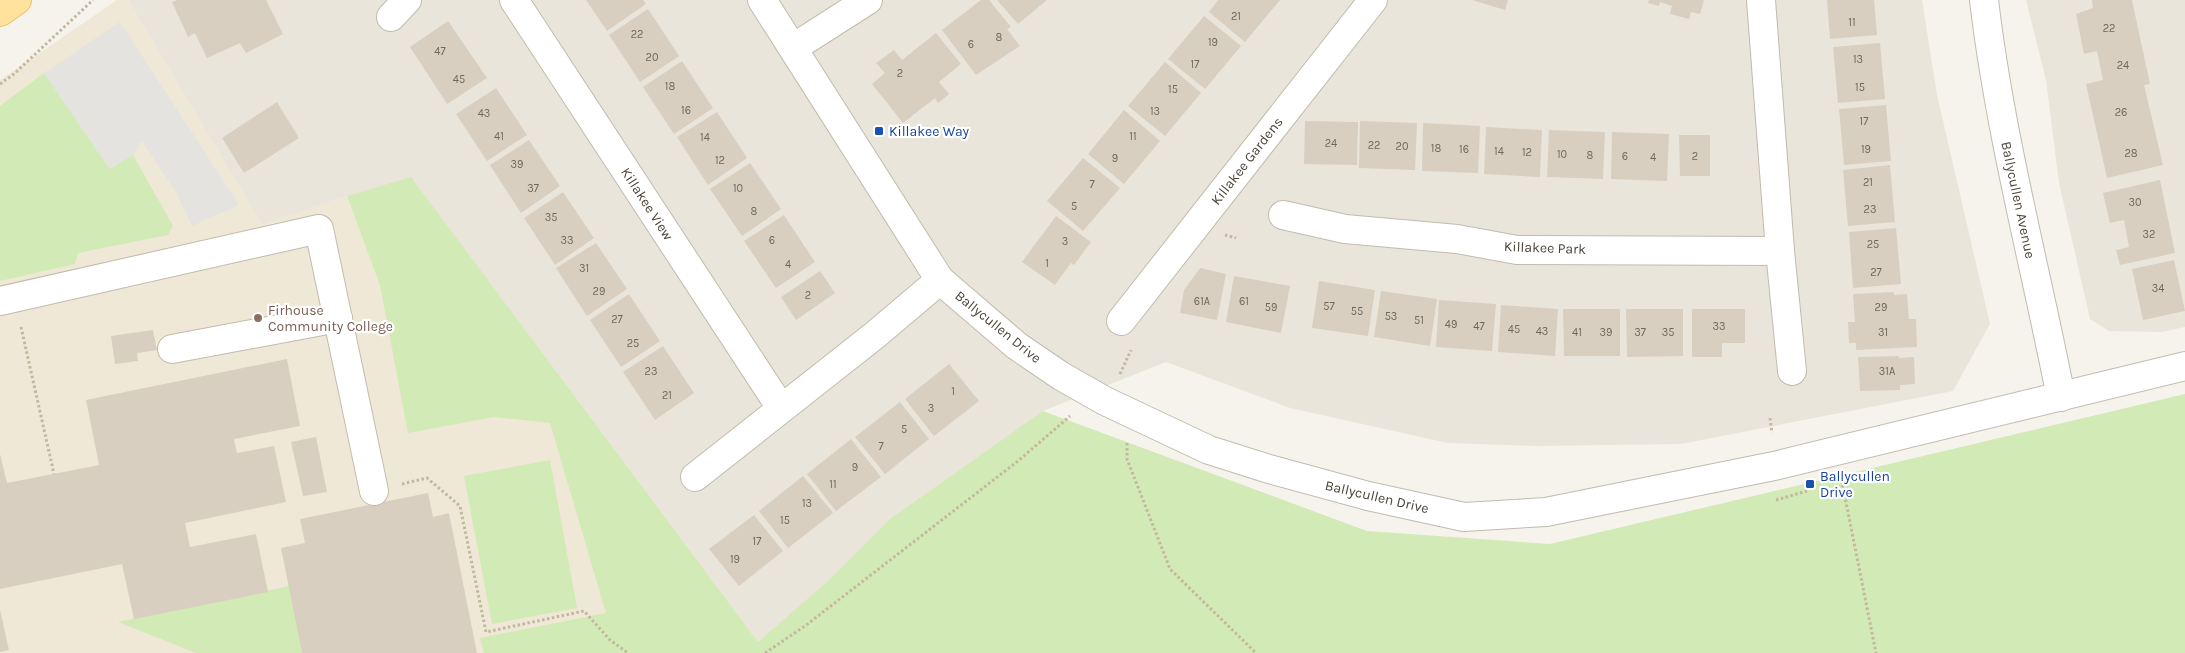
<svg xmlns="http://www.w3.org/2000/svg" width="2185" height="653" viewBox="0 0 2185 653" font-family="Karla,sans-serif">
  <style>
    .residential { fill: #eae5da }
    .education { fill: #efe8d6 }
    .green { fill: #d2eab5 }
    .parking { fill: #e5e3e0 }
    .building { fill: #d8cfc1 }
    .lines { fill: none; stroke-linecap: round; stroke-linejoin: round }
    .minor-casing { stroke: #c2bbae; stroke-width: 30 }
    .major-casing { stroke: #e6c16a; stroke-width: 30 }
    .path { stroke: #c4b79f; stroke-width: 3; stroke-dasharray: 2.5 2.5; stroke-linecap: butt }
    .minor { stroke: #fff; stroke-width: 28 }
    .major { stroke: #ffe39c; stroke-width: 28 }
    .transit-dot { fill: #1a4fb4; stroke: #fff; stroke-width: 2 }
    .education-dot { fill: #8d6e63; stroke: #fff; stroke-width: 2 }
    .labels { text-anchor: middle; dominant-baseline: central; stroke-width: 4.5; stroke-linejoin: round; paint-order: stroke }
    .number-label { font-size: 11px; fill: #6e675b }
    .transit-label { font-size: 14px; fill: #164399; stroke: #fff; text-anchor: start }
    .street-label { font-size: 14px; fill: #4b4439; stroke: #fff }
    .education-label { font-size: 14px; fill: #785e54; stroke: #fff; text-anchor: start }
  </style>
  <rect width="100%" height="100%" fill="#f6f3ec"/>
  <g class="residential">
    <polygon points="128,0 1922,0 1937,95 1990,324 1953,391 1681,444 1537,446 1448,443 1290,408 1166,362 1043,411 758,642 411,178 347,196 262,225"/>
    <polygon points="2026,0 2185,0 2185,327 2162,332 2109,331 2090,319 2059,183 2046,80"/>
  </g>
  <polygon class="education" points="117,0 128,0 262,225 347,196 411,177 758,642 1043,411 1117,653 0,653 0,80"/>
  <g class="green">
    <polygon points="44,73 109,168 133,155 173,226 168,235 78,253 75,264 0,281 0,106"/>
    <polygon points="411,177 758,642 827,582 890,519 1043,411 1367,531 1550,544 2185,394 2185,653 484,653 480,638 606,613 550,423 494,417 408,433 380,285 347,196"/>
    <polygon points="550,460 577,608 492,624 464,476"/>
    <polygon points="289,586 302,653 196,653 118,622"/>
  </g>
  <polygon class="parking" points="120,22 239,205 192,226 176,192 142,141 133,155 110,169 44,73"/>
  <g class="building">
    <polygon points="177,0 266,0 283,34 246,53 240,43 207,58 195,33 188,37 172,2"/>
    <polygon points="586,0 643,0 646,4 607,31"/>
    <polygon points="981,0 989,0 1011,27 1007,29 1020,46 976,75 942,30"/>
    <polygon points="997,0 1047,0 1018,24"/>
    <polygon points="1218,0 1280,0 1245,42 1209,12"/>
    <polygon points="1472,0 1508,0 1505,10"/>
    <polygon points="1649,0 1704,0 1700,14 1691,12 1689,19 1670,14 1672,6 1660,2 1659,6 1648,3"/>
    <polygon points="1827,0 1874,0 1877,35 1830,39"/>
    <polygon points="2092,0 2132,0 2150,84 2144,85 2163,165 2107,178 2086,84 2103,80 2097,51 2084,54 2076,14 2093,8"/>
    <polygon points="648,9 679,56 640,82 609,35"/>
    <polygon points="1204,16 1241,46 1205,89 1168,59"/>
    <polygon points="448,21 487,78 447,104 410,47"/>
    <polygon points="936,33 961,64 939,82 949,94 938,103 935,98 903,123 872,84 885,73 876,63 894,50 902,60"/>
    <polygon points="1880,43 1885,99 1838,103 1833,47"/>
    <polygon points="682,61 713,108 674,134 643,87"/>
    <polygon points="1165,62 1201,93 1165,136 1128,106"/>
    <polygon points="496,88 527,135 487,161 456,114"/>
    <polygon points="277,102 299,138 244,173 222,138"/>
    <polygon points="1886,105 1891,161 1844,165 1839,109"/>
    <polygon points="1124,110 1160,141 1124,184 1088,154"/>
    <polygon points="717,112 747,158 708,185 677,137"/>
    <polygon points="1305,121 1358,122 1357,165 1304,164"/>
    <polygon points="1360,121 1417,123 1415,170 1359,168"/>
    <polygon points="1423,123 1480,126 1478,173 1422,171"/>
    <polygon points="1486,127 1542,130 1540,177 1484,174"/>
    <polygon points="1549,130 1605,132 1603,179 1547,177"/>
    <polygon points="1612,132 1669,134 1667,181 1611,179"/>
    <polygon points="1679,135 1710,135 1710,176 1680,176"/>
    <polygon points="529,140 560,186 521,213 490,165"/>
    <polygon points="1083,158 1120,188 1083,231 1047,201"/>
    <polygon points="750,163 781,209 742,236 710,189"/>
    <polygon points="1890,165 1895,222 1848,226 1843,170"/>
    <polygon points="2160,180 2175,253 2120,265 2116,250 2129,247 2124,220 2110,223 2103,193"/>
    <polygon points="563,192 594,238 555,265 524,218"/>
    <polygon points="784,215 815,262 776,288 744,241"/>
    <polygon points="1056,216 1091,242 1074,265 1071,263 1055,285 1022,262"/>
    <polygon points="1896,228 1901,284 1853,288 1849,232"/>
    <polygon points="596,243 627,289 587,316 556,268"/>
    <polygon points="2174,260 2185,311 2143,320 2132,269"/>
    <polygon points="1200,268 1226,274 1217,320 1180,313 1184,290"/>
    <polygon points="820,271 835,293 796,320 781,297"/>
    <polygon points="1234,276 1290,286 1281,333 1226,322"/>
    <polygon points="1319,281 1375,290 1368,336 1312,328"/>
    <polygon points="1381,291 1437,299 1430,346 1374,337"/>
    <polygon points="1894,292 1894,295 1907,294 1909,319 1916,319 1917,347 1856,350 1856,343 1849,343 1848,322 1855,322 1853,294"/>
    <polygon points="629,294 660,341 621,367 590,320"/>
    <polygon points="1439,300 1496,304 1492,351 1436,347"/>
    <polygon points="1501,305 1558,309 1555,356 1498,352"/>
    <polygon points="1563,309 1620,309 1620,356 1564,356"/>
    <polygon points="1626,309 1683,309 1683,356 1627,357"/>
    <polygon points="1692,309 1745,309 1745,343 1722,343 1722,357 1692,357"/>
    <polygon points="153,330 157,350 137,353 138,361 115,364 111,336"/>
    <polygon points="663,346 694,393 655,420 623,372"/>
    <polygon points="1899,356 1899,358 1914,357 1915,384 1900,385 1900,390 1860,391 1858,357"/>
    <polygon points="287,359 300,426 234,439 237,453 274,446 286,502 185,523 190,547 256,534 268,592 134,619 122,564 0,589 0,454 7,483 99,465 86,400"/>
    <polygon points="949,364 979,401 934,436 905,399"/>
    <polygon points="900,402 929,439 885,474 855,437"/>
    <polygon points="316,437 327,492 303,496 291,442"/>
    <polygon points="851,439 881,477 836,511 807,474"/>
    <polygon points="803,476 833,513 788,548 759,511"/>
    <polygon points="428,493 433,517 449,513 477,653 302,653 281,548 305,543 300,519"/>
    <polygon points="754,515 783,551 739,586 709,549"/>
    <polygon points="0,610 9,650 0,652"/>
  </g>
  <g class="lines">
    <g class="minor-casing">
      <g id="minor">
        <polyline points="514,0 781,408"/>
        <polyline points="762,0 940,280 1017,346 1061,376 1105,401 1209,450 1269,469 1368,496 1464,517 1546,512 1774,466 2185,366"/>
        <polyline points="1761,0 1780,251 1792,371"/>
        <path d="M1984,0C2000,135 2035,265 2061,397"/>
        <polyline points="391,17 407,0"/>
        <polyline points="793,48 868,0"/>
        <polyline points="1283,215 1345,229 1457,239 1517,250 1780,251"/>
        <polyline points="0,301 319,229 374,491"/>
        <polyline points="1121,321 1373,0"/>
        <polyline points="172,349 338,318"/>
        <polyline points="695,477 875,335 940,280"/>
      </g>
    </g>
    <g class="major-casing">
      <polyline id="major" points="0,12 17,0"/>
    </g>
    <g class="path">
      <polyline points="0,84 14,74 93,0"/>
      <polyline points="1225,235 1236,238"/>
      <polyline points="21,327 54,474"/>
      <polyline points="1120,374 1131,350"/>
      <polyline points="1770,418 1772,433"/>
      <polyline points="1127,443 1127,459 1170,569 1256,653"/>
      <polyline points="1840,482 1842,482 1876,653"/>
      <polyline points="402,484 427,478 460,506 486,632 584,611 610,640 628,653"/>
      <polyline points="1776,500 1807,491"/>
      <polyline points="765,653 805,626 1018,461 1070,416"/>
    </g>
    <use href="#minor" class="minor"/>
    <use href="#major" class="major"/>
  </g>
  <g class="transit-dot">
    <rect x="874" y="126" width="10" height="10" rx="2.5"/>
    <rect x="1805" y="479" width="10" height="10" rx="2.5"/>
  </g>
  <circle class="education-dot" cx="258" cy="318" r="5"/>
  <g class="labels">
    <g class="number-label">
      <text x="1236" y="16">21</text>
      <text x="1852" y="22">11</text>
      <text x="2109" y="28">22</text>
      <text x="637" y="34">22</text>
      <text x="999" y="37">8</text>
      <text x="1213" y="42">19</text>
      <text x="971" y="44">6</text>
      <text x="440" y="51">47</text>
      <text x="652" y="57">20</text>
      <text x="1858" y="59">13</text>
      <text x="1195" y="64">17</text>
      <text x="2123" y="65">24</text>
      <text x="900" y="73">2</text>
      <text x="459" y="79">45</text>
      <text x="670" y="86">18</text>
      <text x="1860" y="87">15</text>
      <text x="1173" y="89">15</text>
      <text x="686" y="110">16</text>
      <text x="1155" y="111">13</text>
      <text x="2121" y="112">26</text>
      <text x="484" y="113">43</text>
      <text x="1864" y="121">17</text>
      <text x="499" y="136">41</text>
      <text x="1133" y="136">11</text>
      <text x="705" y="137">14</text>
      <text x="1331" y="143">24</text>
      <text x="1374" y="145">22</text>
      <text x="1402" y="146">20</text>
      <text x="1436" y="148">18</text>
      <text x="1464" y="149">16</text>
      <text x="1866" y="149">19</text>
      <text x="1499" y="151">14</text>
      <text x="1527" y="152">12</text>
      <text x="2131" y="153">28</text>
      <text x="1562" y="154">10</text>
      <text x="1590" y="155">8</text>
      <text x="1625" y="156">6</text>
      <text x="1695" y="156">2</text>
      <text x="1653" y="157">4</text>
      <text x="1115" y="158">9</text>
      <text x="720" y="160">12</text>
      <text x="517" y="164">39</text>
      <text x="1868" y="182">21</text>
      <text x="1092" y="184">7</text>
      <text x="533" y="188">37</text>
      <text x="738" y="188">10</text>
      <text x="2135" y="202">30</text>
      <text x="1074" y="206">5</text>
      <text x="1870" y="209">23</text>
      <text x="754" y="211">8</text>
      <text x="551" y="217">35</text>
      <text x="2149" y="234">32</text>
      <text x="567" y="240">33</text>
      <text x="772" y="240">6</text>
      <text x="1065" y="241">3</text>
      <text x="1873" y="244">25</text>
      <text x="1047" y="263">1</text>
      <text x="788" y="264">4</text>
      <text x="584" y="268">31</text>
      <text x="1876" y="272">27</text>
      <text x="2158" y="288">34</text>
      <text x="599" y="291">29</text>
      <text x="808" y="295">2</text>
      <text x="1202" y="301">61A</text>
      <text x="1244" y="301">61</text>
      <text x="1329" y="306">57</text>
      <text x="1271" y="307">59</text>
      <text x="1881" y="307">29</text>
      <text x="1357" y="311">55</text>
      <text x="1391" y="316">53</text>
      <text x="617" y="319">27</text>
      <text x="1419" y="320">51</text>
      <text x="1451" y="324">49</text>
      <text x="1479" y="326">47</text>
      <text x="1719" y="326">33</text>
      <text x="1514" y="329">45</text>
      <text x="1542" y="331">43</text>
      <text x="1577" y="332">41</text>
      <text x="1606" y="332">39</text>
      <text x="1640" y="332">37</text>
      <text x="1668" y="332">35</text>
      <text x="1883" y="332">31</text>
      <text x="633" y="343">25</text>
      <text x="651" y="371">23</text>
      <text x="1887" y="371">31A</text>
      <text x="953" y="391">1</text>
      <text x="667" y="395">21</text>
      <text x="931" y="408">3</text>
      <text x="904" y="429">5</text>
      <text x="881" y="446">7</text>
      <text x="855" y="467">9</text>
      <text x="833" y="484">11</text>
      <text x="807" y="503">13</text>
      <text x="785" y="520">15</text>
      <text x="757" y="541">17</text>
      <text x="735" y="559">19</text>
    </g>
    <g class="transit-label">
      <text x="889" y="131">Killakee Way</text>
      <text x="1820" y="476">Ballycullen<tspan x="1820" dy="16">Drive</tspan></text>
    </g>
    <g class="street-label">
      <text transform="translate(1247 161) rotate(-52)">Killakee Gardens</text>
      <text transform="translate(2018 200) rotate(78)">Ballycullen Avenue</text>
      <text transform="translate(647 204) rotate(57)">Killakee View</text>
      <text transform="translate(1545 248) rotate(2)">Killakee Park</text>
      <text transform="translate(998 327) rotate(39)">Ballycullen Drive</text>
      <text transform="translate(1377 497) rotate(13)">Ballycullen Drive</text>
    </g>
    <g class="education-label">
      <text x="268" y="310">Firhouse<tspan x="268" dy="16">Community College</tspan></text>
    </g>
  </g>
</svg>
